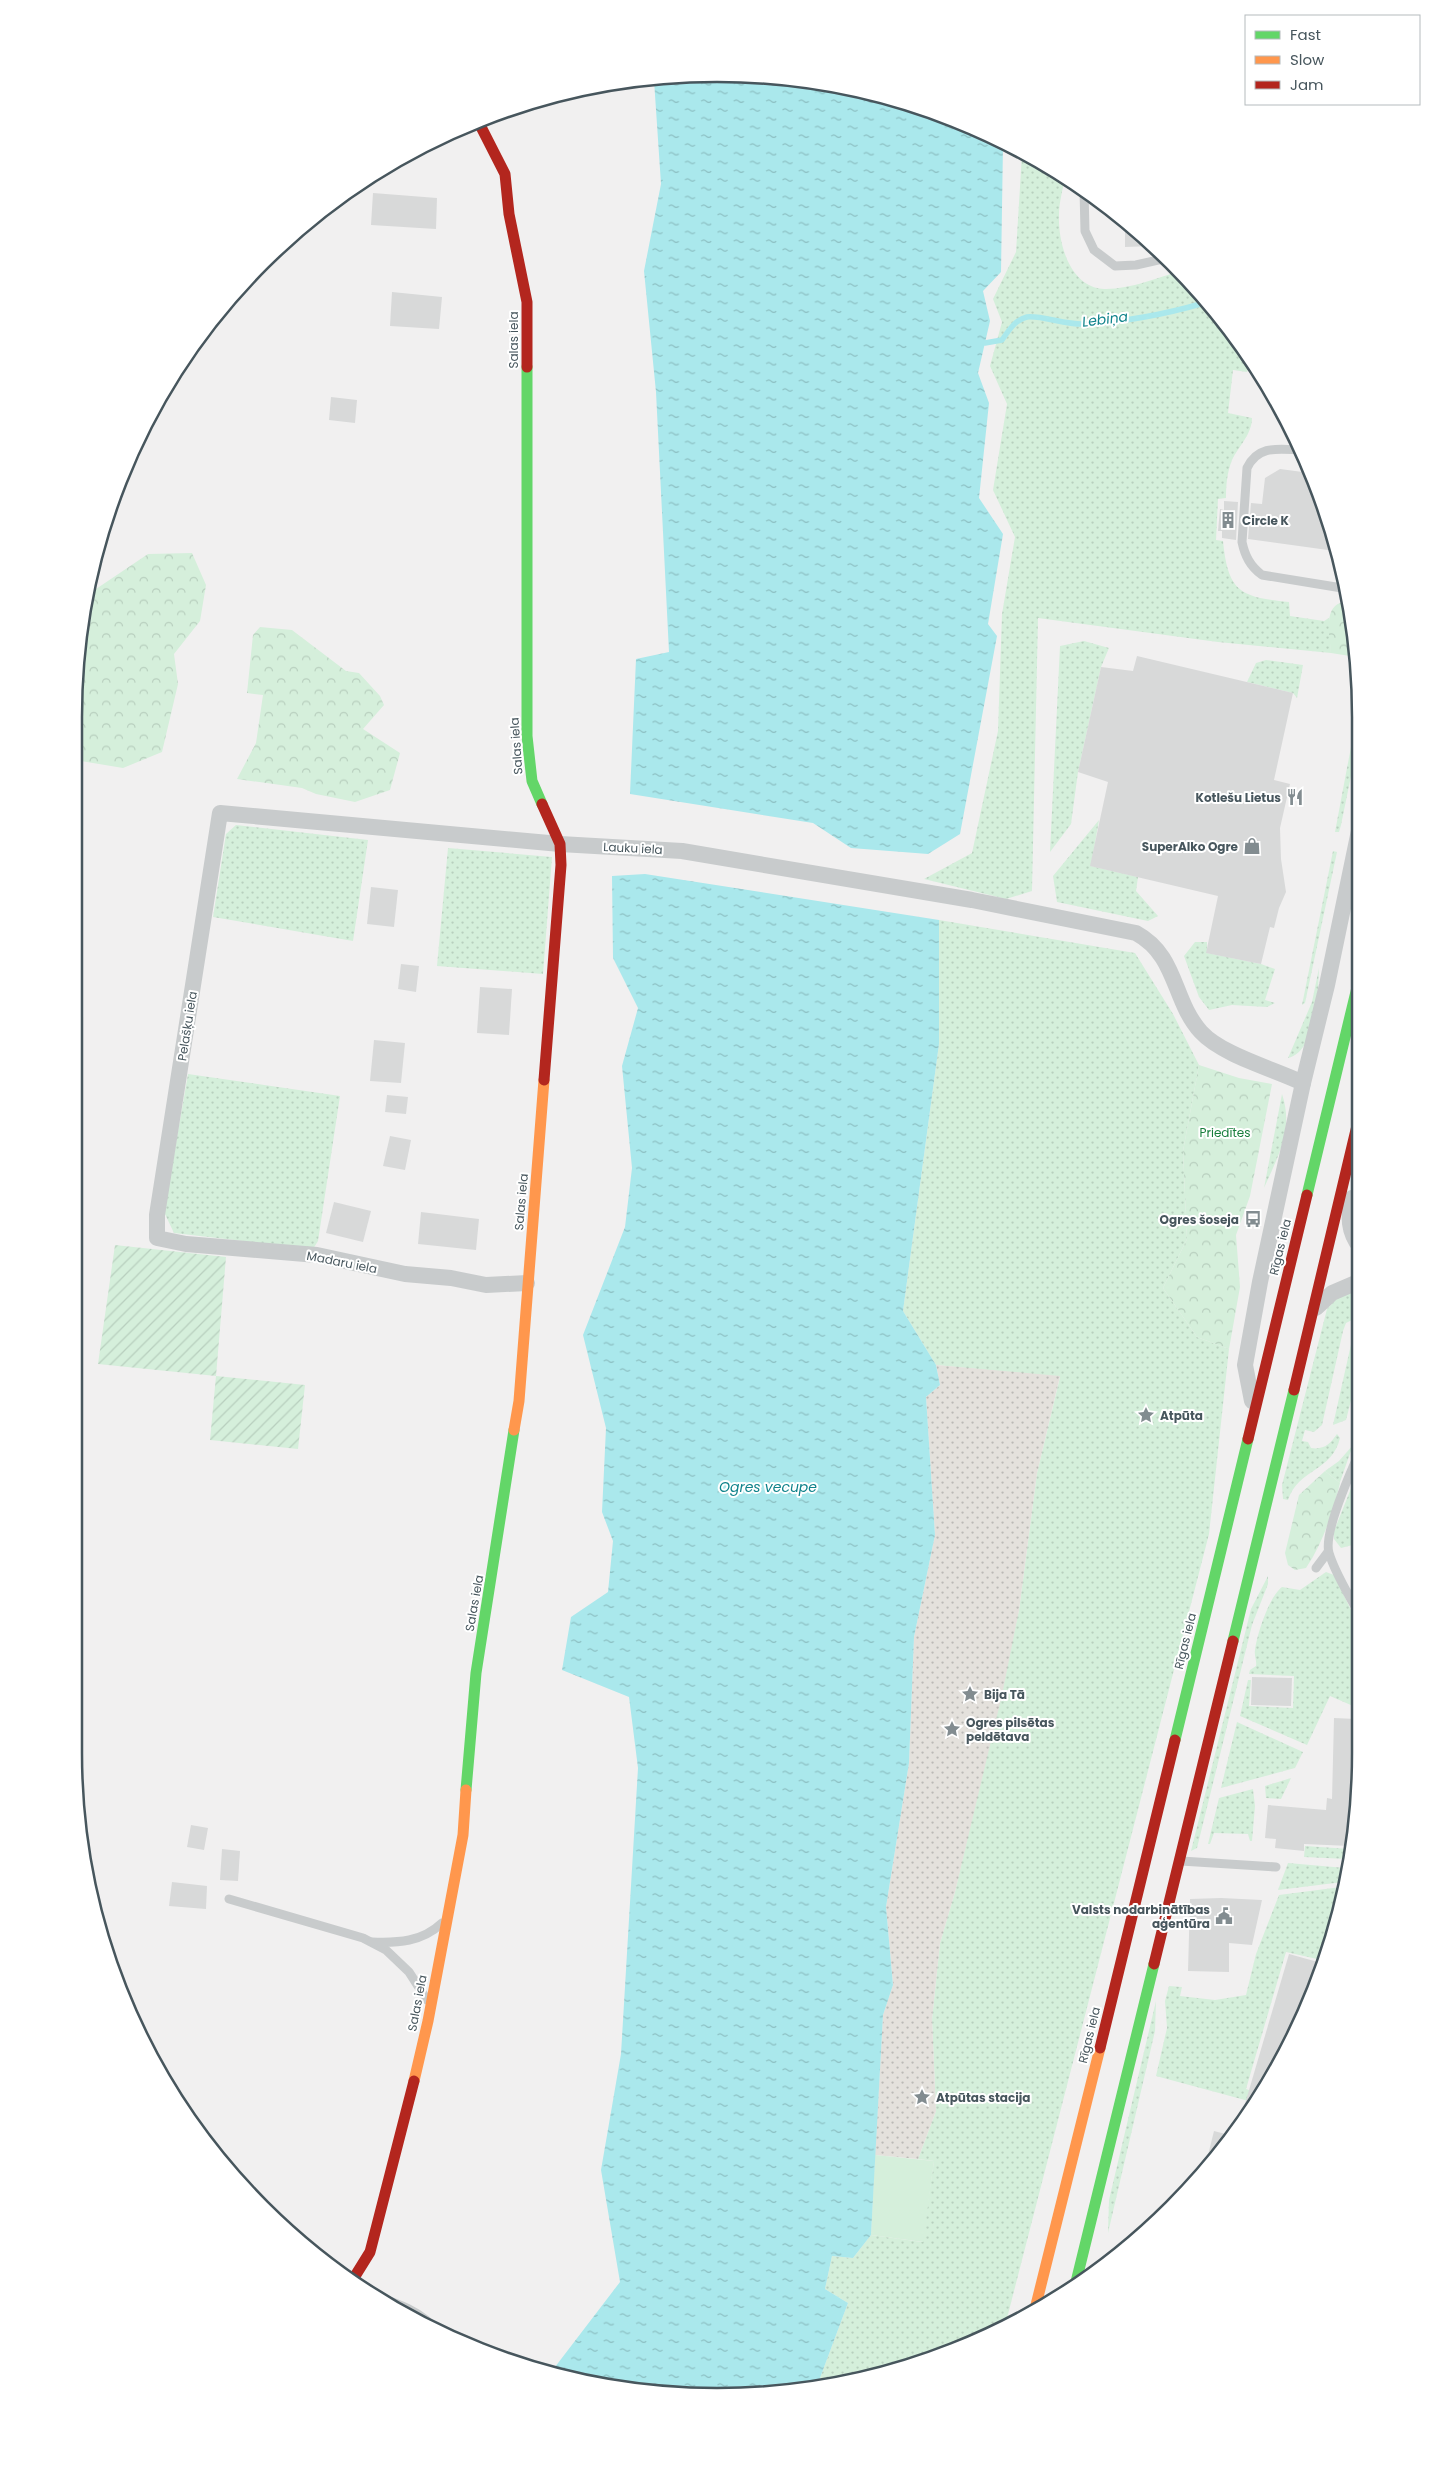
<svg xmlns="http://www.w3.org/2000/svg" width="1435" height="2470" viewBox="0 0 1435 2470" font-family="Poppins,sans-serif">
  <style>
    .grass { fill: url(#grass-dots) }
    .forest { fill: url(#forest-crowns) }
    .sand { fill: url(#sand-dots) }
    .garden { fill: url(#garden-furrows) }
    .pitch { fill: #d5efdb }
    .water { fill: url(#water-ripples) }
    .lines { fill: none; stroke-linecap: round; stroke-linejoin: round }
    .stream { stroke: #aae8ec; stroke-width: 5.5 }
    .building { fill: #d8d9d9 }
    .lane { stroke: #c8cbcc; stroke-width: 9 }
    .street { stroke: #c8cbcc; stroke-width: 16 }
    .fast { stroke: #63d668; stroke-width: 11 }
    .slow { stroke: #ff974d; stroke-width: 11 }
    .jam { stroke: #b3261e; stroke-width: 11 }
    .labels { text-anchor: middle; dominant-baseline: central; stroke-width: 4; stroke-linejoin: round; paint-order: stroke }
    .street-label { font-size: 12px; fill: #47565d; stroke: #fff }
    .poi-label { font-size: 12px; font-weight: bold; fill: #47565d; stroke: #fff; text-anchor: start }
    .park-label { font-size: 12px; fill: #187e3c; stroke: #fff }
    .water-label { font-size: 14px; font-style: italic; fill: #0f838b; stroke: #fff }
    .rim { fill: none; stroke: #47565d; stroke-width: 2.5 }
  </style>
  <defs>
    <pattern id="grass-dots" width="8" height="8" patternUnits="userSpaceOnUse" patternTransform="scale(1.25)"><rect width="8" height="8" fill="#d5efdb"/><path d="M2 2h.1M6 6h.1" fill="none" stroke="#b8cfbe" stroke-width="1.8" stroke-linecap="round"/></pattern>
    <pattern id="forest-crowns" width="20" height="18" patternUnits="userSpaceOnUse" patternTransform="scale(1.25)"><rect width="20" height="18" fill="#d5efdb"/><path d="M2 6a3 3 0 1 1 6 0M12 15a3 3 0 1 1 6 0" fill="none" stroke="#b8cfbe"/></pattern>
    <pattern id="sand-dots" width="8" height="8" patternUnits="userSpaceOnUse" patternTransform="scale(1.25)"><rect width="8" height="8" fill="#e4e1dc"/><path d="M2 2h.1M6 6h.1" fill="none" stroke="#bbb9b6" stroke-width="1.8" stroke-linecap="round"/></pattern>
    <pattern id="garden-furrows" width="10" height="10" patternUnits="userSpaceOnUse" patternTransform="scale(1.25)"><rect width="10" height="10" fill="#d5efdb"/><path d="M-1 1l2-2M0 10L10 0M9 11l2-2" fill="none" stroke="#b8cfbe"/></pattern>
    <pattern id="water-ripples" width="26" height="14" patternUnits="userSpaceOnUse" patternTransform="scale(1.25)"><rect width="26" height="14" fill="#aae8ec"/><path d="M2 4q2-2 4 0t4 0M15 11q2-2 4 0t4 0" fill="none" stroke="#8cbfc2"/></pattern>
  </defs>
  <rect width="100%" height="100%" fill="#f1f0f0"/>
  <g class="grass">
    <path d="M1022,154L1065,177C1063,189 1059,202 1059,215C1058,241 1068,281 1097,288C1118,293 1159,278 1179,271L1250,363L1247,372L1233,370L1228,413L1252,418C1252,434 1239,446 1232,460C1227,473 1226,485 1226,498L1218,499L1216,540L1223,541C1228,593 1241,597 1289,602L1290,616L1324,621L1329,618L1331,653L1218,642L1038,618L1032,891L1006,899L924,879L972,853L998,731L1002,614L1015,537L993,490L1007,404L990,366L1002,322L993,299L1016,252Z"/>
    <polygon points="1084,641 1109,648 1101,667 1078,772 1071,824 1050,852 1060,646"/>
    <polygon points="1266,660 1303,665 1297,698 1293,693 1247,682 1256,663"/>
    <polygon points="1360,699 1360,732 1341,825 1339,832 1335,832"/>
    <polygon points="1099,820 1091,866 1138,877 1136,891 1158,916 1148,921 1057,902 1053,876"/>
    <polygon points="236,825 368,840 353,941 213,917 226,834"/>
    <polygon points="448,848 552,857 543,974 437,966"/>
    <polygon points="1333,851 1337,852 1305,1003 1302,1005"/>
    <polygon points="939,920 1135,953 1173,1014 1199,1065 1183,1151 1187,1239 1163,1288 1197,1337 1229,1349 1209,1534 1005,2326 925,2362 843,2384 817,2386 848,2303 825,2289 832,2256 853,2258 871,2235 922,2242 934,2161 918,2159 936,2111 932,2019 940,1943 955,1892 1019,1610 1037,1473 1060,1377 936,1365 903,1311 939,1044"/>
    <polygon points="1195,942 1207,942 1207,953 1261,964 1275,969 1265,1000 1275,1003 1267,1007 1232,1005 1209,1010 1199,997 1184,956"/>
    <path d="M1319,968C1318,992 1317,1051 1288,1058L1312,1002Z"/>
    <polygon points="188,1074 340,1096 318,1241 313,1249 174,1233 164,1212"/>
    <path d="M1282,1094C1294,1130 1278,1156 1264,1188Z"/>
    <path d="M1360,1287V1316L1346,1323L1343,1331L1322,1425L1314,1432L1305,1430L1302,1441L1308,1442L1311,1448C1324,1450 1330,1444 1337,1434L1340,1438C1332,1472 1299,1468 1288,1500L1283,1499L1282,1485L1327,1309L1341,1294Z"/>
    <polygon points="1360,1331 1360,1365 1346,1420 1333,1425 1352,1340 1355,1332"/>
    <polygon points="1353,1445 1340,1482 1340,1483 1325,1471 1339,1461"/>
    <polygon points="1360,1466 1360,1543 1341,1548 1334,1539 1334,1531"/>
    <path d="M1326,1572L1334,1575L1353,1614L1360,1622V1709L1330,1696L1307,1745L1240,1716L1248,1680H1251L1249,1706L1293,1708L1294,1676L1249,1674L1250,1670L1256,1666C1257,1661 1254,1656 1255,1650C1257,1634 1269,1597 1282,1587L1300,1590Z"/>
    <polygon points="1268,1576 1268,1584 1252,1625 1197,1848 1191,1851 1251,1609"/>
    <polygon points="1237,1722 1303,1752 1295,1768 1221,1788"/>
    <polygon points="1291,1778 1281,1799 1266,1798 1265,1786"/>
    <polygon points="1253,1789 1255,1806 1252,1841 1250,1841 1248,1834 1214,1833 1210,1844 1208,1844 1219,1798"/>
    <polygon points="1305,1846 1349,1849 1347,1859 1304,1857"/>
    <polygon points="1288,1863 1345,1868 1343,1882 1278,1890"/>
    <polygon points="1341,1887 1326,1961 1286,1952 1246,2089 1261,2094 1256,2103 1156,2076 1167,2028 1165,2001 1169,1986 1182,1987 1180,1996 1215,2000 1246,1995 1256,1954 1279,1895"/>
    <polygon points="1156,2001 1155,2031 1108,2233 1109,2200"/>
  </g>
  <g class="forest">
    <polygon points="192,553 206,585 200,621 174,654 178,684 162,752 123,768 75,760 75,675 92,589 96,589 148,554"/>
    <path d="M1345,602L1356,657L1331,653C1330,636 1322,604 1345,602Z"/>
    <polygon points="260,627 292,630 346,671 359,673 380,696 384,705 363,729 400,753 390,790 355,802 316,794 302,788 237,779 256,743 263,695 247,693 253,635"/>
    <polygon points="1199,1065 1239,1078 1272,1084 1250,1196 1236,1235 1240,1287 1229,1349 1197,1337 1163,1288 1187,1239 1183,1151"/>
    <path d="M1325,1471L1340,1483C1333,1512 1323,1543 1306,1568L1295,1570L1288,1565L1285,1553L1299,1495Z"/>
  </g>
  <polygon class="sand" points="936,1365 1060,1376 1037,1473 1019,1610 1002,1695 955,1892 940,1943 932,2019 936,2111 918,2159 875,2155 883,2015 893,1985 886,1907 909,1763 914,1637 935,1535 926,1397 940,1385"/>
  <polygon class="garden" points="115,1245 226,1257 216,1376 305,1385 298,1449 210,1440 216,1376 98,1364"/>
  <polygon class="pitch" points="875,2155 934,2161 923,2242 871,2235"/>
  <g class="water">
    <polygon points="717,74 843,86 964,123 1003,144 1001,272 983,291 990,321 978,373 989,403 979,498 1003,534 988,624 997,636 960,834 928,854 851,848 813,823 630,794 636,659 669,652 656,392 644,271 661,184 654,80"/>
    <polygon points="645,874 939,920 939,1044 903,1311 936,1365 940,1385 926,1397 935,1535 914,1637 909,1763 886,1907 893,1985 883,2015 871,2235 853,2258 832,2256 825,2289 848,2303 817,2386 718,2396 546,2373 555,2367 620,2282 601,2170 621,2054 638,1768 629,1697 562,1670 571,1617 608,1592 613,1541 602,1512 606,1428 583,1335 625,1227 632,1168 622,1066 638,1008 613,958 612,876"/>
  </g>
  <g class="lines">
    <path class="stream" d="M985,343L1002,340C1009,330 1015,320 1027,317C1040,315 1067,325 1084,324C1124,322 1166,314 1204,303"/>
  </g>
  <g class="building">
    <polygon points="373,193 437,198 436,229 371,225"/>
    <polygon points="1125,223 1137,233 1153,246 1125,247"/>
    <polygon points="392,292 442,297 439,329 390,326"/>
    <polygon points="331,397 357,400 355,423 329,420"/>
    <polygon points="1280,469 1310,473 1327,511 1335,551 1248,539 1251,503 1262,504 1265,478"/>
    <polygon points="1224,501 1238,502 1236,540 1222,538 1222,531 1218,531 1220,509 1224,510"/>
    <polygon points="1137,656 1293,693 1274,780 1290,784 1280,828 1281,859 1286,892 1279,908 1274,928 1270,927 1261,964 1206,953 1218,896 1090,866 1108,782 1078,772 1101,667 1133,671"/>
    <polygon points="371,887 398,890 394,927 367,924"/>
    <polygon points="401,964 419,966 416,992 398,989"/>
    <polygon points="480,987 512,989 509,1035 477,1033"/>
    <polygon points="374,1040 405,1043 401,1083 370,1081"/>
    <polygon points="387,1095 408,1097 406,1114 385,1112"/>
    <polygon points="390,1136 411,1140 405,1170 383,1166"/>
    <polygon points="334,1202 371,1211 363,1242 326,1233"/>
    <polygon points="421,1212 479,1219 476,1250 418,1244"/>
    <polygon points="1252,1677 1292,1678 1291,1706 1251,1705"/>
    <polygon points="1334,1718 1356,1719 1355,1801 1359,1801 1350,1846 1304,1844 1304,1851 1275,1848 1276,1839 1265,1838 1268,1805 1326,1810 1327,1798 1332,1799"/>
    <polygon points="191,1825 208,1828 204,1850 187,1847"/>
    <polygon points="222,1849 240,1851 238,1881 220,1880"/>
    <polygon points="172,1882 207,1886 206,1909 169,1906"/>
    <polygon points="1221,1898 1262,1900 1252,1945 1229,1943 1229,1972 1188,1971 1190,1899"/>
    <polygon points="1289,1954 1325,1964 1248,2116 1242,2114"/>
    <polygon points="1214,2131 1233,2136 1203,2175"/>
  </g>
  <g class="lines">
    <g class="lane">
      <polyline points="1084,190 1085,231 1094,250 1115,266 1136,265 1167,258"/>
      <path d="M1300,450C1278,449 1258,445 1247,468L1242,542C1245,556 1250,566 1262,575L1342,588"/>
      <path d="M1360,1451C1351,1471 1323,1533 1329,1553C1335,1573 1349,1596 1360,1615"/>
      <polyline points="1316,1568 1328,1552"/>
      <polyline points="1181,1861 1276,1867"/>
      <polyline points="229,1899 363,1938 386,1950 409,1972 427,2000"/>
      <path d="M372,1942C398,1943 422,1942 442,1923"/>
      <path d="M372,2295C397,2303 421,2311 438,2332"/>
    </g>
    <g class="street">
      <path d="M1352,1198C1348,1216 1348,1232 1360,1247"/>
      <path d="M527,1283L486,1285L451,1278L405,1274L317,1255L186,1244L157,1238V1215L220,813L560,844L682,851L972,900L1136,933C1178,956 1172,1000 1201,1032C1222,1055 1274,1069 1303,1083"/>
      <polyline points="1316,1308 1332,1293 1360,1281"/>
      <polyline points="1252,1401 1245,1365 1260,1282 1303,1083 1327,985 1360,826"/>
    </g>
    <g class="fast">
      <polyline points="527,367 527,736 532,781 542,804"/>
      <polyline points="1307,1195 1360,975"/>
      <polyline points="1233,1641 1294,1390"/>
      <polyline points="1175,1740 1248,1439"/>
      <polyline points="466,1790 476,1673 514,1430"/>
      <polyline points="1075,2286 1154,1964"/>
    </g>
    <g class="slow">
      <polyline points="514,1430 519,1401 544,1080"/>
      <polyline points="414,2081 428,2021 463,1835 466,1790"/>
      <polyline points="1034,2313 1100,2048"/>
    </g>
    <g class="jam">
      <polyline points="478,121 505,174 509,214 527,302 527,367"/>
      <polyline points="542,804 560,844 561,865 544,1080"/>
      <polyline points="1294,1390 1360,1113"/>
      <polyline points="1248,1439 1307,1195"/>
      <polyline points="1154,1964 1233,1641"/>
      <polyline points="1100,2048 1175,1740"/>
      <polyline points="352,2281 370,2252 414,2081"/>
    </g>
  </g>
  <defs>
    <g id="building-bare" transform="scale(1.35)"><path d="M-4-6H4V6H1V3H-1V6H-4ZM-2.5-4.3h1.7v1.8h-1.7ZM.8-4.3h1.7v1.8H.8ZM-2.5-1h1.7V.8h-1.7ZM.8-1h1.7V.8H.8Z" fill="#828c90" stroke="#fff" stroke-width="2.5" paint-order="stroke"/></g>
    <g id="restaurant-bare" transform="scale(1.35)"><path d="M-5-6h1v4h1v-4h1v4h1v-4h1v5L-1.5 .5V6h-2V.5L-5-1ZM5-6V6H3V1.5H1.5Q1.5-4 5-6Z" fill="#828c90" stroke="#fff" stroke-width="2.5" paint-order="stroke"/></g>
    <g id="shop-bare" transform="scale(1.35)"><path d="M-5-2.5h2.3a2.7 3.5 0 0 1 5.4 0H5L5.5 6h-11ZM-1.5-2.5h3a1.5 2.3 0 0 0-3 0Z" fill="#828c90" stroke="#fff" stroke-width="2.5" paint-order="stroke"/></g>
    <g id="bus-bare" transform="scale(1.35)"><path d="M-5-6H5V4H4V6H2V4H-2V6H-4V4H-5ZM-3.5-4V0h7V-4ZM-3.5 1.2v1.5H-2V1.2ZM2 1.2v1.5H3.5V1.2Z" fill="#828c90" stroke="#fff" stroke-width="2.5" paint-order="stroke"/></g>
    <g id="sight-bare" transform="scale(1.35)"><path d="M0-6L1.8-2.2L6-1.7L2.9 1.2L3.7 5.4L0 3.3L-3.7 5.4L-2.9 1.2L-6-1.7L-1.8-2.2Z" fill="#828c90" stroke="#fff" stroke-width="2.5" paint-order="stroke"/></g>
    <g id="civic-bare" transform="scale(1.35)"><path d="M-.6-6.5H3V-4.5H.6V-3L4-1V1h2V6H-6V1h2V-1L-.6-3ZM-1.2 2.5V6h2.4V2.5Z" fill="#828c90" stroke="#fff" stroke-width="2.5" paint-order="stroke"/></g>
  </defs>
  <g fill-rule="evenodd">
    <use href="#building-bare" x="1228" y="520"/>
    <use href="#restaurant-bare" x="1295" y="797"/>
    <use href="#shop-bare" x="1252" y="846"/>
    <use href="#bus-bare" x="1253" y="1219"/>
    <use href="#sight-bare" x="1146" y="1415"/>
    <use href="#sight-bare" x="970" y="1694"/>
    <use href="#sight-bare" x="952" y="1729"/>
    <use href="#civic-bare" x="1224" y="1916"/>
    <use href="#sight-bare" x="922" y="2097"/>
  </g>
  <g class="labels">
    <g class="street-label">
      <text transform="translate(513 340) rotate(-90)">Salas iela</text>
      <text transform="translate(516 746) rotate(-94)">Salas iela</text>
      <text transform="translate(633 848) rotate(3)">Lauku iela</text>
      <text transform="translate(187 1026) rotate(-81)">Pelašķu iela</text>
      <text transform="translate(521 1202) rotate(-85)">Salas iela</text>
      <text transform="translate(1280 1247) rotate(-76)">Rīgas iela</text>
      <text transform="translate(342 1262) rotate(11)">Madaru iela</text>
      <text transform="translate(474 1603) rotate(-80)">Salas iela</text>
      <text transform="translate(1185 1641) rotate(-76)">Rīgas iela</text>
      <text transform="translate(417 2003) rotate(-79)">Salas iela</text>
      <text transform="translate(1089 2035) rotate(-76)">Rīgas iela</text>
    </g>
    <g class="poi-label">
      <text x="1242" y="520">Circle K</text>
      <text x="1281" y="797" text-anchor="end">Kotlešu Lietus</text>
      <text x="1238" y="846" text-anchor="end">SuperAlko Ogre</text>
      <text x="1239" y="1219" text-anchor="end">Ogres šoseja</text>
      <text x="1160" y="1415">Atpūta</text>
      <text x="984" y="1694">Bija Tā</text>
      <text x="966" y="1722">Ogres pilsētas<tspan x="966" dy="14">peldētava</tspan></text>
      <text x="1210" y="1909" text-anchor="end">Valsts nodarbinātības<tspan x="1210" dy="14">aģentūra</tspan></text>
      <text x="936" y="2097">Atpūtas stacija</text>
    </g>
    <g class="park-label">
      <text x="1225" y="1132">Priedītes</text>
    </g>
    <g class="water-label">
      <text transform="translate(1105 319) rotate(-7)">Lebiņa</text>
      <text x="768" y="1487">Ogres vecupe</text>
    </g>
  </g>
  <path d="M0 0H1435V2470H0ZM717 82H717A635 635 0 0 1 1352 717V1753A635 635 0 0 1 717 2388H717A635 635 0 0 1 82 1753V717A635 635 0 0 1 717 82Z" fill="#fff" fill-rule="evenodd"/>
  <path class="rim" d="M717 82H717A635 635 0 0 1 1352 717V1753A635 635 0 0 1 717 2388H717A635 635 0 0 1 82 1753V717A635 635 0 0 1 717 82Z"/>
  <rect x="1245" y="15" width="175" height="90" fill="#ffffff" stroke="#b5bbbe"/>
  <rect x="1255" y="31" width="25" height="8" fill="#63d668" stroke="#b5bbbe"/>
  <text x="1290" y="40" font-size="15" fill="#47565d">Fast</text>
  <rect x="1255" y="56" width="25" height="8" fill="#ff974d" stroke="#b5bbbe"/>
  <text x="1290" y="65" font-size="15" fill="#47565d">Slow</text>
  <rect x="1255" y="81" width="25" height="8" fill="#b3261e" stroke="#b5bbbe"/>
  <text x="1290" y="90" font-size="15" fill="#47565d">Jam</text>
</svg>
